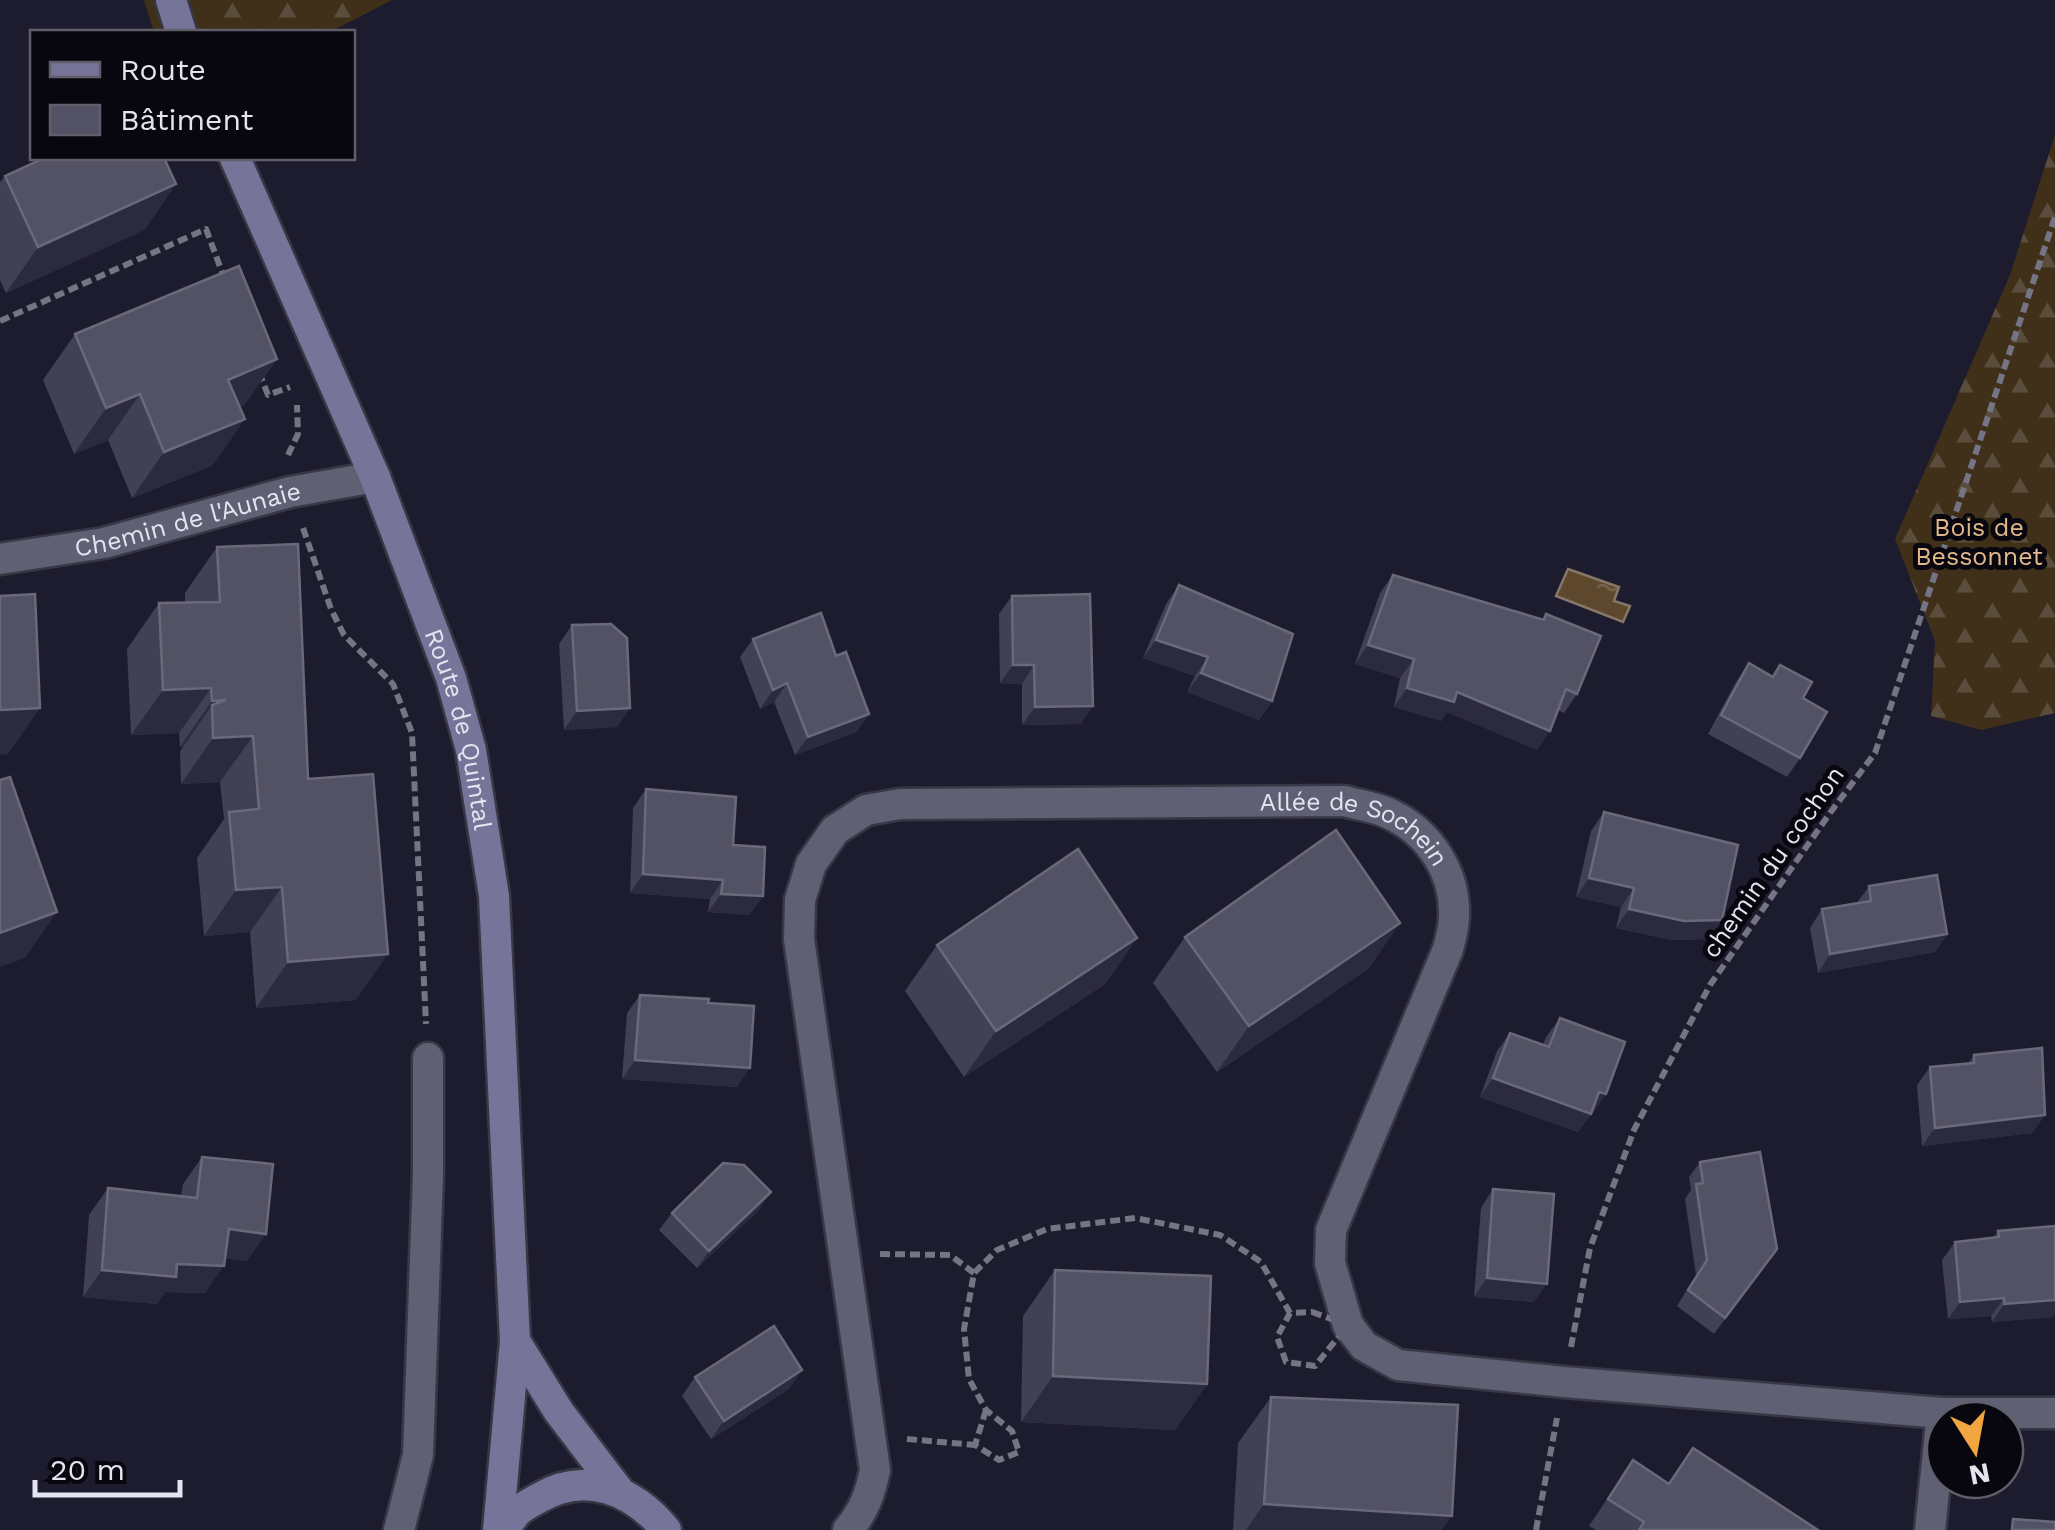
<svg xmlns="http://www.w3.org/2000/svg" width="2055" height="1530" viewBox="0 0 2055 1530" font-family="'Work Sans',sans-serif">
  <style>
    .forest { fill: url(#forest-firs) }
    .water { fill: url(#water-ripples); stroke: #867768; stroke-width: 2.5 }
    .lines { fill: none; stroke-linecap: round; stroke-linejoin: round }
    .street-casing { stroke: #383745; stroke-width: 35 }
    .secondary-casing { stroke: #383745; stroke-width: 35 }
    .path { stroke: #747484; stroke-width: 6; stroke-dasharray: 10 5; stroke-linecap: butt }
    .street { stroke: #606075; stroke-width: 30 }
    .secondary { stroke: #767498; stroke-width: 30 }
    .wall { fill: #414054 }
    .shaded-wall { fill: #2b2a3e }
    .building { fill: #535265; stroke: #6a697b; stroke-width: 2.5 }
    .labels { text-anchor: middle; dominant-baseline: central; stroke-width: 10; stroke-linejoin: round; paint-order: stroke }
    .street-label { font-size: 25px; fill: #e4e4f1; stroke: #08070f }
    .park-label { font-size: 25px; fill: #e1b889; stroke: #08070f }
  </style>
  <defs>
    <pattern id="forest-firs" width="22" height="20" patternUnits="userSpaceOnUse" patternTransform="scale(2.5)"><rect width="22" height="20" fill="#402f19"/><path d="M5 1l3.5 6h-7zM16 11l3.5 6h-7z" fill="#5b4d3b"/></pattern>
    <pattern id="water-ripples" width="26" height="14" patternUnits="userSpaceOnUse" patternTransform="scale(2.5)"><rect width="26" height="14" fill="#5d482e"/><path d="M2 4q2-2 4 0t4 0M15 11q2-2 4 0t4 0" fill="none" stroke="#74624d"/></pattern>
  </defs>
  <rect width="100%" height="100%" fill="#1d1c2e"/>
  <g class="forest">
    <polygon points="144,0 392,0 330,32 154,32"/>
    <polygon points="2055,135 2055,713 1981,730 1931,716 1935,641 1895,539 2010,275"/>
  </g>
  <polygon class="water" points="1568,569 1619,587 1614,601 1630,606 1623,622 1556,596"/>
  <g class="lines">
    <g class="street-casing">
      <g id="street">
        <path id="s1" d="M0,559L104,543L290,492L375,477"/>
        <polyline points="399,1530 418,1455 428,1174 428,1058"/>
        <path id="s2" d="M848,1530C864,1511 870,1494 875,1470L799,939L800,900L811,864L835,830L866,810L900,804L1344,801C1359,805 1376,807 1390,814C1430,833 1456,873 1454,917C1454,927 1451,938 1448,949L1331,1230L1330,1263L1348,1325L1364,1346L1398,1365L1564,1382L1942,1413H2055"/>
        <polyline points="1930,1530 1942,1413"/>
      </g>
    </g>
    <g class="secondary-casing">
      <g id="secondary">
        <polyline points="171,0 181,32"/>
        <path id="s3" d="M235,158L375,477L451,678L471,750L494,896L515,1341L498,1530"/>
        <polyline points="515,1341 559,1412 620,1492"/>
        <path d="M504,1530C508,1524 513,1516 518,1511C524,1506 532,1502 539,1498C586,1470 634,1491 666,1530"/>
      </g>
    </g>
    <g class="path">
      <polyline points="0,321 206,229 225,280"/>
      <polyline points="259,372 268,395 290,387"/>
      <polyline points="288,455 298,434 297,405"/>
      <polyline points="303,528 331,609 344,635 393,684 412,733 426,1024"/>
      <polyline points="880,1254 950,1255 974,1273"/>
      <polygon points="1312,1312 1348,1325 1315,1366 1286,1362 1277,1337 1290,1313"/>
      <polyline points="1571,1347 1590,1248 1634,1130 1710,985 1830,813 1875,753 2055,217"/>
      <polyline points="986,1410 975,1445 999,1460 1019,1452 1012,1431 986,1410 969,1379 964,1329 974,1273 997,1250 1047,1229 1135,1218 1220,1235 1261,1262 1290,1313"/>
      <polyline points="907,1439 975,1445"/>
      <polyline points="1536,1530 1557,1418"/>
    </g>
    <use href="#street" class="street"/>
    <use href="#secondary" class="secondary"/>
  </g>
  <g class="wall">
    <polygon points="5,176 176,184 144,230 6,293 0,280 0,182"/>
    <polygon points="75,334 277,359 245,404 240,407 213,465 132,498 108,440 74,454 43,380"/>
    <polygon points="217,547 308,779 356,1000 256,1008 250,932 204,936 197,858 224,819 220,782 181,784 180,751 183,747 180,747 179,733 131,735 127,649 159,603 185,603 185,593"/>
    <polygon points="1393,575 1542,619 1546,614 1577,694 1564,713 1558,710 1550,731 1537,750 1447,712 1441,721 1394,707 1400,678 1355,664 1380,593"/>
    <polygon points="1179,585 1272,701 1259,720 1187,692 1195,676 1143,658 1166,604"/>
    <polygon points="1012,596 1081,724 1022,725 1022,684 1000,683 999,614"/>
    <polygon points="572,625 630,708 617,727 564,730 559,644"/>
    <polygon points="753,639 836,656 869,714 856,732 795,755 774,702 760,709 740,657"/>
    <polygon points="1749,663 1772,676 1780,665 1803,698 1800,758 1787,777 1708,734 1736,682"/>
    <polygon points="646,789 733,845 763,896 749,915 708,912 710,899 630,893 633,808"/>
    <polygon points="1604,812 1722,920 1709,939 1671,940 1616,928 1621,907 1576,897 1591,831"/>
    <polygon points="1869,886 1947,934 1935,952 1818,973 1810,928 1822,909 1857,903"/>
    <polygon points="1400,923 1368,969 1217,1072 1153,983 1185,937"/>
    <polygon points="1137,938 1105,984 964,1077 905,991 937,945"/>
    <polygon points="640,995 708,1003 737,1087 622,1079 627,1013"/>
    <polygon points="1560,1018 1606,1094 1578,1132 1480,1097 1497,1051 1510,1033 1543,1045 1546,1037"/>
    <polygon points="1974,1055 2045,1115 2032,1133 1922,1146 1917,1085 1930,1067 1968,1064"/>
    <polygon points="202,1157 247,1261 225,1258 205,1293 165,1292 157,1304 83,1297 89,1215 108,1188 181,1196 183,1184"/>
    <polygon points="1700,1162 1777,1249 1714,1334 1677,1306 1696,1275 1685,1199 1691,1190 1689,1177"/>
    <polygon points="1493,1189 1534,1302 1474,1297 1481,1208"/>
    <polygon points="759,1210 697,1268 659,1230 672,1213"/>
    <polygon points="1998,1231 2053,1317 1992,1322 1991,1316 1948,1319 1942,1260 1955,1242 1993,1238"/>
    <polygon points="1055,1270 1207,1384 1175,1430 1021,1422 1023,1316"/>
    <polygon points="802,1370 789,1389 711,1439 682,1396 695,1377"/>
    <polygon points="1271,1397 1442,1530 1233,1530 1238,1443"/>
    <polygon points="1693,1448 1818,1530 1596,1530 1589,1526 1633,1460 1669,1484"/>
  </g>
  <g class="shaded-wall">
    <polygon points="176,184 144,230 6,293 38,247"/>
    <polygon points="277,359 245,404 196,425 228,380"/>
    <polygon points="140,394 108,440 74,454 106,408"/>
    <polygon points="245,419 213,465 132,498 164,452"/>
    <polygon points="1156,640 1208,657 1195,676 1143,658"/>
    <polygon points="1368,645 1414,659 1400,678 1355,664"/>
    <polygon points="1013,665 1034,665 1022,684 1000,683"/>
    <polygon points="1201,673 1272,701 1259,720 1187,692"/>
    <polygon points="787,683 774,702 760,709 773,690"/>
    <polygon points="211,688 179,733 131,735 163,690"/>
    <polygon points="1407,688 1457,692 1550,731 1537,750 1447,712 1441,721 1394,707"/>
    <polygon points="226,700 212,705 183,747 180,747 212,701"/>
    <polygon points="1093,706 1081,724 1022,725 1035,707"/>
    <polygon points="40,708 8,754 0,755 0,710"/>
    <polygon points="630,708 617,727 564,730 577,711"/>
    <polygon points="869,714 856,732 795,755 808,737"/>
    <polygon points="253,736 220,782 181,784 213,738"/>
    <polygon points="643,874 723,880 710,899 630,893"/>
    <polygon points="1589,878 1634,888 1621,907 1576,897"/>
    <polygon points="282,887 250,932 204,936 236,890"/>
    <polygon points="721,894 763,896 749,915 708,912"/>
    <polygon points="1629,909 1722,920 1709,939 1671,940 1616,928"/>
    <polygon points="57,912 25,958 0,967 0,933"/>
    <polygon points="1400,923 1368,969 1217,1072 1249,1026"/>
    <polygon points="1947,934 1935,952 1818,973 1830,954"/>
    <polygon points="1137,938 1105,984 964,1077 996,1031"/>
    <polygon points="388,954 356,1000 256,1008 288,962"/>
    <polygon points="635,1060 750,1068 737,1087 622,1079"/>
    <polygon points="1493,1078 1591,1114 1578,1132 1480,1097"/>
    <polygon points="1599,1092 1606,1094 1593,1113 1586,1110"/>
    <polygon points="2045,1115 2032,1133 1922,1146 1935,1128"/>
    <polygon points="771,1192 759,1210 697,1268 709,1251"/>
    <polygon points="229,1229 266,1234 247,1261 210,1257"/>
    <polygon points="177,1264 224,1266 205,1293 165,1292 157,1304 83,1297 102,1270"/>
    <polygon points="1487,1278 1547,1284 1534,1302 1474,1297"/>
    <polygon points="2004,1298 1991,1316 1948,1319 1960,1302"/>
    <polygon points="2055,1300 2055,1314 2053,1317 1992,1322 2004,1304"/>
    <polygon points="802,1370 789,1389 711,1439 724,1421"/>
    <polygon points="1053,1376 1207,1384 1175,1430 1021,1422"/>
    <polygon points="1264,1504 1452,1516 1442,1530 1246,1530"/>
  </g>
  <g class="building">
    <polygon points="44,158 164,158 176,184 38,247 5,176"/>
    <polygon points="239,266 277,359 228,380 245,419 164,452 140,394 106,408 75,334"/>
    <polygon points="298,544 308,779 373,774 388,954 288,962 282,887 236,890 229,812 259,809 253,736 213,738 212,705 226,700 212,701 211,688 163,690 159,603 220,602 217,547"/>
    <polygon points="1393,575 1544,620 1546,614 1601,636 1577,694 1566,689 1550,731 1457,692 1454,702 1407,688 1414,659 1368,645"/>
    <polygon points="1179,585 1293,634 1272,701 1201,673 1208,657 1156,640"/>
    <polygon points="35,594 40,708 0,710 0,596"/>
    <polygon points="1090,594 1093,706 1035,707 1034,665 1013,665 1012,596"/>
    <polygon points="821,613 836,656 846,652 869,714 808,737 787,683 773,690 753,639"/>
    <polygon points="611,624 627,638 630,708 577,711 572,625"/>
    <polygon points="1749,663 1773,677 1780,665 1812,682 1803,698 1827,712 1800,758 1721,715"/>
    <polygon points="10,777 57,912 0,933 0,780"/>
    <polygon points="646,789 736,797 733,845 765,847 763,896 721,894 723,880 643,874"/>
    <polygon points="1604,812 1738,845 1722,920 1684,921 1629,909 1634,888 1589,878"/>
    <polygon points="1336,830 1400,923 1249,1026 1185,937"/>
    <polygon points="1078,849 1137,938 996,1031 937,945"/>
    <polygon points="1937,875 1947,934 1830,954 1822,909 1871,901 1869,886"/>
    <polygon points="640,995 709,999 708,1003 754,1006 750,1068 635,1060"/>
    <polygon points="1560,1018 1625,1042 1606,1094 1599,1092 1591,1114 1493,1078 1510,1033 1549,1047"/>
    <polygon points="2042,1048 2045,1115 1935,1128 1930,1067 1974,1063 1974,1055"/>
    <polygon points="1760,1152 1777,1249 1725,1318 1688,1290 1707,1260 1696,1184 1703,1183 1700,1162"/>
    <polygon points="202,1157 273,1164 266,1234 229,1229 224,1266 177,1264 176,1277 102,1270 108,1188 197,1198"/>
    <polygon points="723,1163 744,1165 771,1192 709,1251 672,1213"/>
    <polygon points="1493,1189 1554,1194 1547,1284 1487,1278"/>
    <polygon points="2055,1226 2055,1300 2004,1304 2004,1298 1960,1302 1955,1242 1999,1237 1998,1231"/>
    <polygon points="1055,1270 1211,1276 1207,1384 1053,1376"/>
    <polygon points="774,1326 802,1370 724,1421 695,1377"/>
    <polygon points="1271,1397 1458,1405 1452,1516 1264,1504"/>
    <polygon points="1693,1448 1818,1530 1639,1530 1644,1522 1608,1499 1633,1460 1669,1484"/>
    <polygon points="2013,1519 2055,1522 2055,1530 2012,1530"/>
  </g>
  <g class="labels">
    <g class="street-label">
      <text stroke="none"><textPath href="#s1" startOffset="192">Chemin de l'Aunaie</textPath></text>
      <text stroke="none"><textPath href="#s3" startOffset="615">Route de Quintal</textPath></text>
      <text stroke="none"><textPath href="#s2" startOffset="1255">Allée de Sochein</textPath></text>
      <text transform="translate(1773 862) rotate(-55)">chemin du cochon</text>
    </g>
    <g class="park-label">
      <text x="1979" y="527">Bois de<tspan x="1979" dy="29">Bessonnet</tspan></text>
    </g>
  </g>
  <rect x="30" y="30" width="325" height="130" fill="#08070f" stroke="#605f69" stroke-width="2.5"/>
  <rect x="50" y="62" width="50" height="15" fill="#767498" stroke="#605f69" stroke-width="2.5"/>
  <text x="120" y="80" font-size="30" fill="#e4e4f1">Route</text>
  <rect x="50" y="105" width="50" height="30" fill="#535265" stroke="#605f69" stroke-width="2.5"/>
  <text x="120" y="130" font-size="30" fill="#e4e4f1">Bâtiment</text>
  <g transform="translate(1975 1450) rotate(169)"><circle r="48" fill="#08070f" stroke="#605f69" stroke-width="2.5"/>
  <path d="M0-8L18 38L0 25L-18 38Z" fill="#f1a63f"/>
  <text y="-15" font-size="28" font-weight="bold" text-anchor="middle" fill="#e4e4f1">N</text>
  </g>
  <path d="M35 1480v15h145v-15" fill="none" stroke="#e4e4f1" stroke-width="5"/>
  <text x="50" y="1480" font-size="30" fill="#e4e4f1" stroke="#08070f" stroke-width="8" paint-order="stroke">20 m</text>
</svg>
